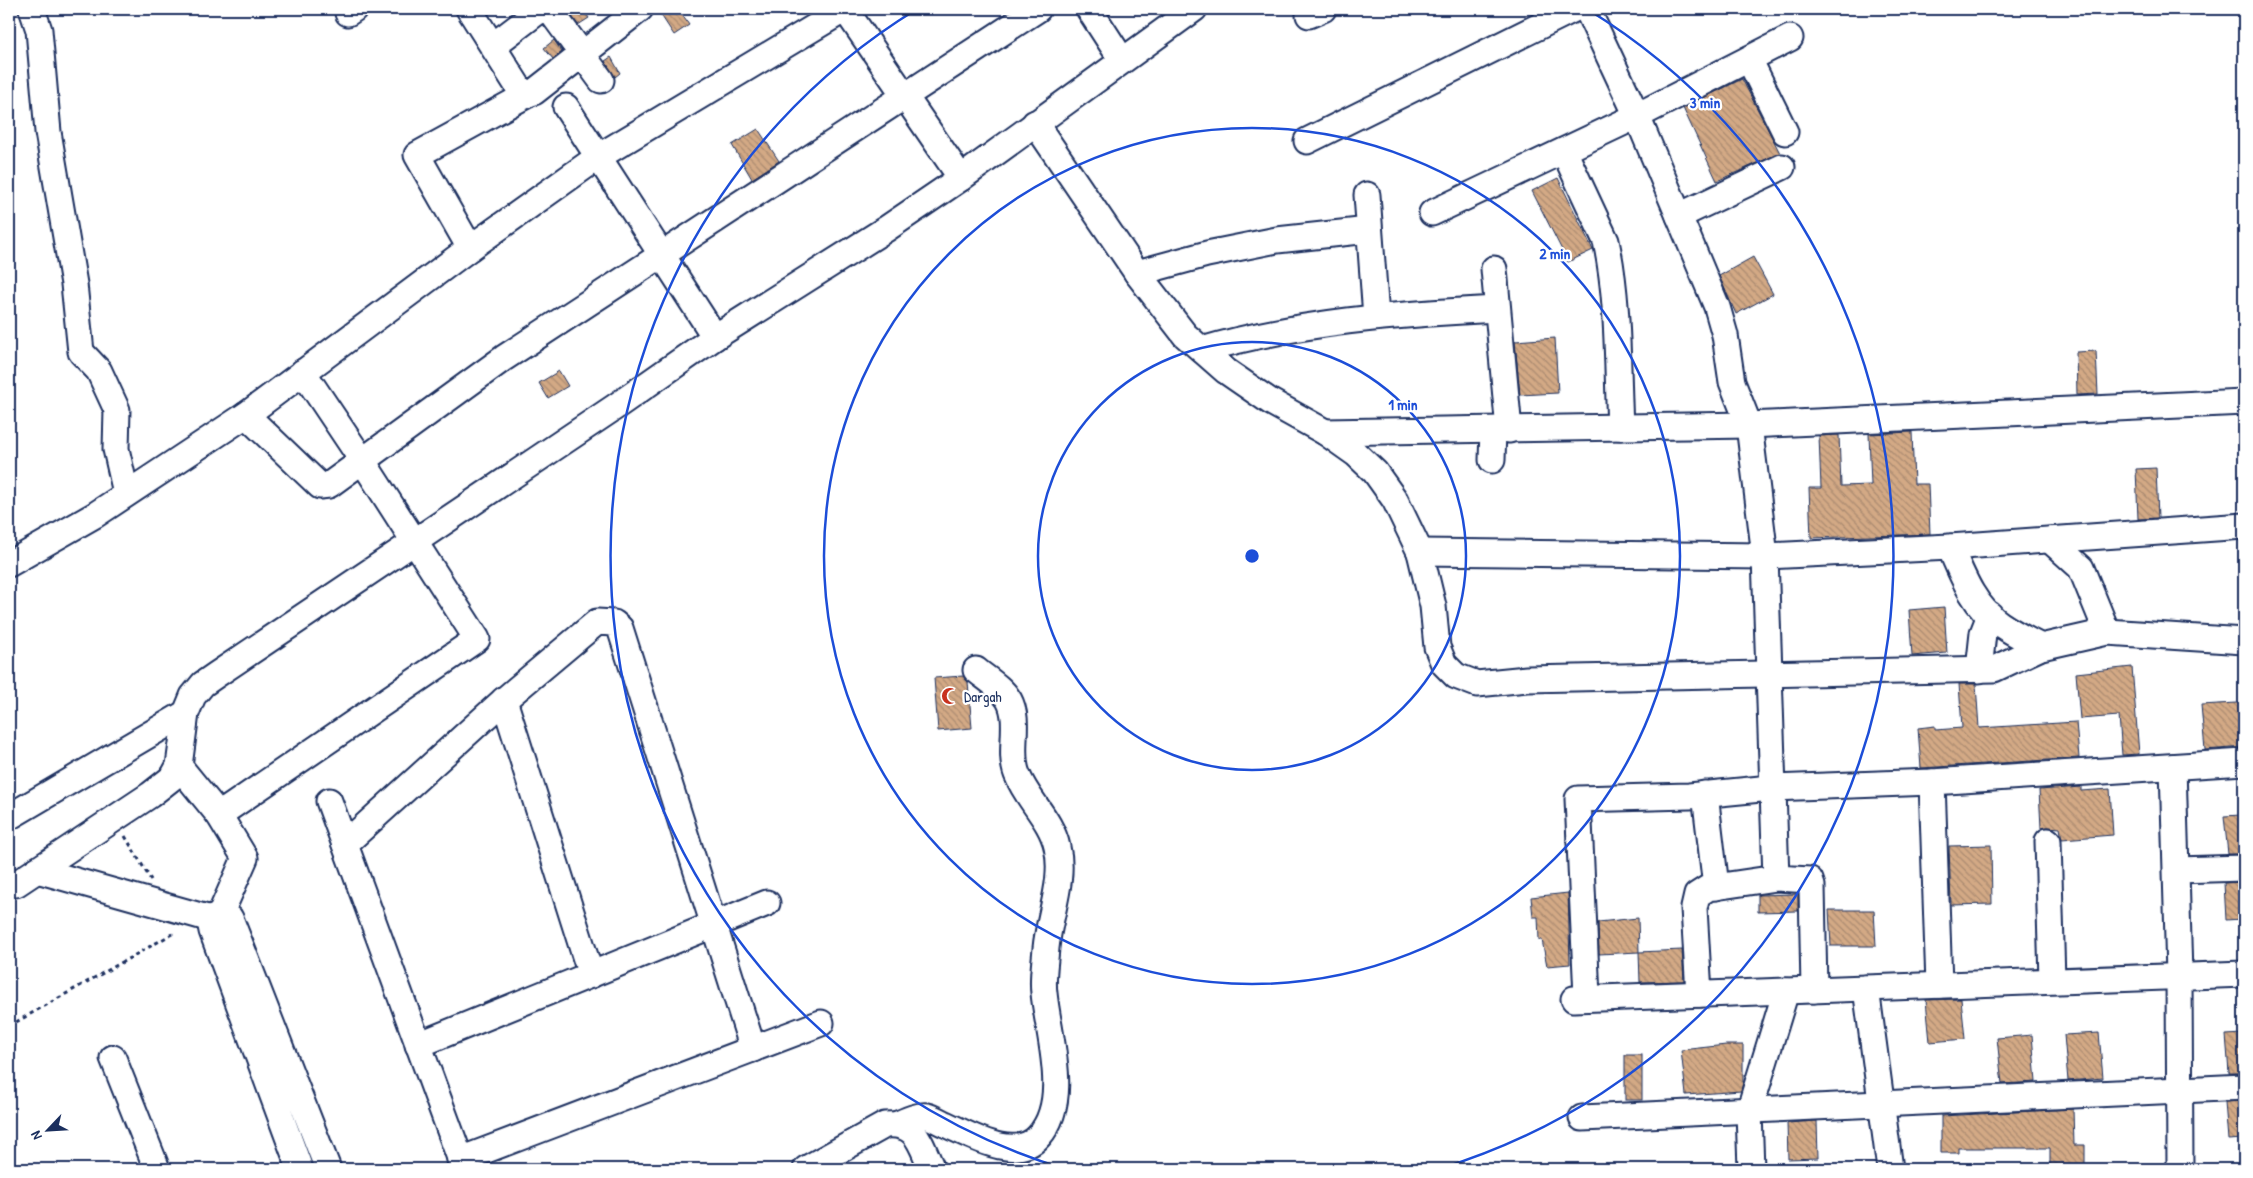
<svg xmlns="http://www.w3.org/2000/svg" width="2253" height="1178" viewBox="0 0 2253 1178" font-family="'Patrick Hand',sans-serif">
  <style>
    .building { fill: url(#building-back-hatch); stroke: #1b2f5e }
    .lines { fill: none; stroke-linecap: round; stroke-linejoin: round }
    .minor-casing { stroke: #1b2f5e; stroke-width: 29 }
    .path { stroke: #1b2f5e; stroke-width: 3; stroke-dasharray: 4 4; stroke-linecap: butt }
    .minor { stroke: #fff; stroke-width: 25 }
    .ring { fill: none; stroke: #1d4ed8; stroke-width: 2.5 }
    .labels { text-anchor: middle; dominant-baseline: central; stroke-width: 4.5; stroke-linejoin: round; paint-order: stroke }
    .poi-label { font-size: 15px; fill: #1b2f5e; stroke: #fff; text-anchor: start }
    .centre { fill: #1d4ed8; stroke: #fff; stroke-width: 2.5 }
    .ring-label { font-size: 15px; text-anchor: middle; font-weight: bold; fill: #1d4ed8; stroke: #fff; stroke-width: 4.5; stroke-linejoin: round; paint-order: stroke }
  </style>
  <defs>
    <pattern id="building-back-hatch" width="6" height="6" patternUnits="userSpaceOnUse" patternTransform="scale(1.25)"><rect width="6" height="6" fill="#d3a985"/><path d="M-1 5l2 2M0 0l6 6M5-1l2 2" fill="none" stroke="#aa8a70"/></pattern>
  </defs>
  <rect width="100%" height="100%" fill="#fff"/>
  <filter id="ink" filterUnits="userSpaceOnUse"><feTurbulence type="fractalNoise" baseFrequency=".02" numOctaves="2"/><feDisplacementMap in="SourceGraphic" scale="10" xChannelSelector="R" yChannelSelector="G"/><feConvolveMatrix kernelMatrix="1 2 1 2 8 2 1 2 1" color-interpolation-filters="sRGB"/></filter>
  <g filter="url(#ink)">
    <g class="building">
      <polygon points="567,9 583,9 589,18 578,25"/>
      <polygon points="657,9 678,9 689,25 674,35"/>
      <polygon points="554,40 562,52 553,59 544,48"/>
      <polygon points="611,57 620,73 615,77 605,61"/>
      <polygon points="1742,79 1780,153 1717,181 1683,108"/>
      <polygon points="758,129 779,161 752,179 732,145"/>
      <polygon points="1558,178 1593,250 1568,262 1532,191"/>
      <polygon points="1753,257 1773,294 1736,314 1719,276"/>
      <polygon points="1555,338 1558,393 1520,395 1515,341"/>
      <polygon points="2096,351 2098,394 2077,395 2076,352"/>
      <polygon points="559,371 568,386 548,398 539,383"/>
      <polygon points="1912,432 1914,484 1928,484 1930,534 1811,538 1809,488 1821,488 1819,436 1839,435 1841,486 1871,485 1869,434"/>
      <polygon points="2156,468 2158,518 2138,519 2136,469"/>
      <polygon points="1944,607 1947,653 1912,656 1909,610"/>
      <polygon points="2132,667 2139,754 2122,755 2119,716 2080,719 2076,673"/>
      <polygon points="963,676 968,682 972,728 938,731 934,678"/>
      <polygon points="1959,684 1976,684 1979,728 2076,722 2079,758 1921,768 1918,728 1935,726 1935,730 1962,728"/>
      <polygon points="2236,703 2244,703 2244,747 2205,750 2201,705"/>
      <polygon points="2081,787 2081,791 2110,789 2113,835 2062,839 2060,828 2048,827 2041,828 2039,790"/>
      <polygon points="2241,815 2244,815 2244,854 2228,854 2224,816"/>
      <polygon points="1991,845 1992,904 1951,905 1949,846"/>
      <polygon points="2244,882 2244,885 2240,886 2242,919 2226,920 2224,883"/>
      <polygon points="1568,893 1570,964 1547,966 1542,940 1539,940 1538,917 1533,917 1531,897"/>
      <polygon points="1798,894 1798,911 1758,912 1758,895"/>
      <polygon points="1829,910 1874,910 1876,946 1831,946"/>
      <polygon points="1638,918 1639,952 1599,954 1598,922"/>
      <polygon points="1682,950 1684,981 1640,982 1639,952"/>
      <polygon points="1961,999 1965,1039 1930,1042 1926,1000"/>
      <polygon points="2099,1033 2103,1078 2068,1081 2064,1035"/>
      <polygon points="2242,1034 2244,1036 2244,1073 2229,1073 2226,1035"/>
      <polygon points="2032,1035 2036,1082 2002,1084 1997,1038"/>
      <polygon points="1726,1045 1743,1045 1743,1082 1741,1091 1686,1095 1681,1050"/>
      <rect x="1625" y="1055" width="17" height="45"/>
      <polygon points="2244,1101 2244,1139 2228,1140 2225,1102"/>
      <polygon points="2073,1109 2074,1145 2085,1145 2085,1169 2050,1169 2050,1148 1958,1148 1958,1153 1941,1153 1941,1116"/>
      <polygon points="1817,1121 1818,1158 1788,1159 1787,1123"/>
    </g>
    <g class="lines">
      <g class="minor-casing">
        <g id="minor">
          <polyline points="32,9 39,30 48,132 74,284 81,352 99,371 117,410 116,449 126,493"/>
          <polyline points="469,9 519,88 526,94 534,92 640,9"/>
          <polyline points="549,9 601,80"/>
          <polyline points="1089,9 1122,60"/>
          <polyline points="1587,9 1637,116 1717,307 1725,335 1732,382 1749,425 1765,556 1776,878 1810,880 1812,886 1814,990"/>
          <polyline points="348,13 354,9"/>
          <polyline points="1309,15 1323,9"/>
          <polyline points="494,45 541,9"/>
          <polyline points="1749,59 1785,132"/>
          <polyline points="566,107 715,337"/>
          <polyline points="1035,123 1137,273 1185,335 1226,371 1271,402 1325,432 1356,454 1375,472 1395,500 1420,552 1433,606 1437,647 1444,664 1456,676 1477,684 1527,679 1994,669 2041,647 2107,632 2244,641"/>
          <polyline points="1307,141 1574,9"/>
          <path d="M1564,151L1606,241C1619,301 1617,366 1620,427"/>
          <polyline points="1367,195 1376,317"/>
          <polyline points="1432,213 1637,116 1790,38"/>
          <polyline points="1679,216 1782,167"/>
          <polyline points="470,248 417,155 530,93"/>
          <polyline points="1494,269 1509,430"/>
          <polyline points="1137,273 1207,254 1277,240 1369,230"/>
          <path d="M1202,350C1298,322 1397,314 1497,309"/>
          <polyline points="246,415 320,486 329,485 504,358 1038,9"/>
          <polyline points="1325,432 1749,425 2244,402"/>
          <polyline points="1492,460 1493,430"/>
          <polyline points="2050,540 2081,568 2107,632"/>
          <path d="M1950,547C1962,575 1974,607 2000,624C2013,633 2027,640 2041,647"/>
          <polyline points="1420,552 1765,556 1950,547 2244,526"/>
          <polyline points="9,564 95,515 246,415 470,248 598,157 845,9 961,178"/>
          <polyline points="1979,670 1983,633 1990,615"/>
          <polyline points="504,700 591,975"/>
          <polyline points="179,766 219,815 245,858 220,915"/>
          <polyline points="2173,767 2179,975 2180,1169"/>
          <polyline points="1932,782 1939,985"/>
          <polyline points="1705,794 1716,887"/>
          <polyline points="329,801 464,1169"/>
          <polyline points="219,815 477,639 362,460 303,372"/>
          <polyline points="9,817 186,713"/>
          <polyline points="2048,841 2052,980"/>
          <polyline points="345,844 504,700 597,622 614,623 620,628 753,1049"/>
          <polyline points="37,870 211,919"/>
          <polyline points="2177,870 2244,868"/>
          <polyline points="16,884 150,795 173,777 179,766 186,713 193,696 203,684 216,675 615,407 715,337 886,229 961,178 1194,9"/>
          <polyline points="1866,988 1890,1169"/>
          <polyline points="1699,994 1694,908 1697,895 1708,888 1776,878"/>
          <polyline points="1587,997 1578,799 1689,796 1771,788 1932,782 2244,762"/>
          <polyline points="1574,999 2244,974"/>
          <polyline points="418,1045 767,903"/>
          <polyline points="113,1058 157,1169"/>
          <polyline points="1582,1118 2244,1087"/>
          <path d="M898,1124C907,1120 917,1115 927,1116C933,1117 939,1122 945,1124C970,1135 1016,1163 1039,1136C1071,1100 1048,1035 1044,993C1042,979 1045,962 1046,948C1049,915 1065,880 1057,847C1051,819 1027,800 1017,774C1008,751 1021,722 1009,700C1002,688 987,679 976,670"/>
          <polyline points="460,1160 821,1023"/>
          <path d="M300,1169L212,931L210,921C215,913 223,914 230,918L328,1169"/>
          <path d="M806,1169L885,1125C918,1122 920,1144 932,1169"/>
          <polyline points="1751,1169 1749,1112 1786,991"/>
        </g>
      </g>
      <g class="path">
        <polyline points="125,836 151,880"/>
        <polyline points="9,1026 172,934 171,930"/>
      </g>
      <use href="#minor" class="minor"/>
    </g>
  </g>
  <g class="ring">
    <circle cx="1252" cy="556" r="214"/>
    <circle cx="1252" cy="556" r="428"/>
    <path d="M1065 1169A641 641 0 0 1 917 9M1587 9A641 641 0 0 1 1439 1169"/>
  </g>
  <defs>
    <g id="mosque-bare" transform="scale(1.35)"><path d="M3.5-4.9A6 6 0 1 0 3.5 4.9A5 5 0 1 1 3.5-4.9Z" fill="#c8321e" stroke="#fff" stroke-width="2.5" paint-order="stroke"/></g>
  </defs>
  <g fill-rule="evenodd">
    <use href="#mosque-bare" x="950" y="696"/>
  </g>
  <g class="labels">
    <g class="poi-label">
      <text x="964" y="696">Dargah</text>
    </g>
  </g>
  <circle cx="1252" cy="556" r="8" class="centre"/>
  <g class="ring-label">
    <text x="1705" y="108">3 min</text>
    <text x="1555" y="259">2 min</text>
    <text x="1403" y="410">1 min</text>
  </g>
  <rect width="2253" height="1178" fill="none" stroke="#fff" stroke-width="30"/>
  <rect x="15" y="15" width="2223" height="1148" fill="none" stroke="#1b2f5e" stroke-width="2" filter="url(#ink)"/>
  <g transform="translate(48 1130) rotate(245)" stroke="#ffffff" stroke-width="4" paint-order="stroke">
  <path d="M0-4L9 19L0 12L-9 19Z" fill="#1b2f5e"/>
  <text y="-8" font-size="14" font-weight="bold" text-anchor="middle" fill="#1b2f5e">N</text>
  </g>
</svg>
